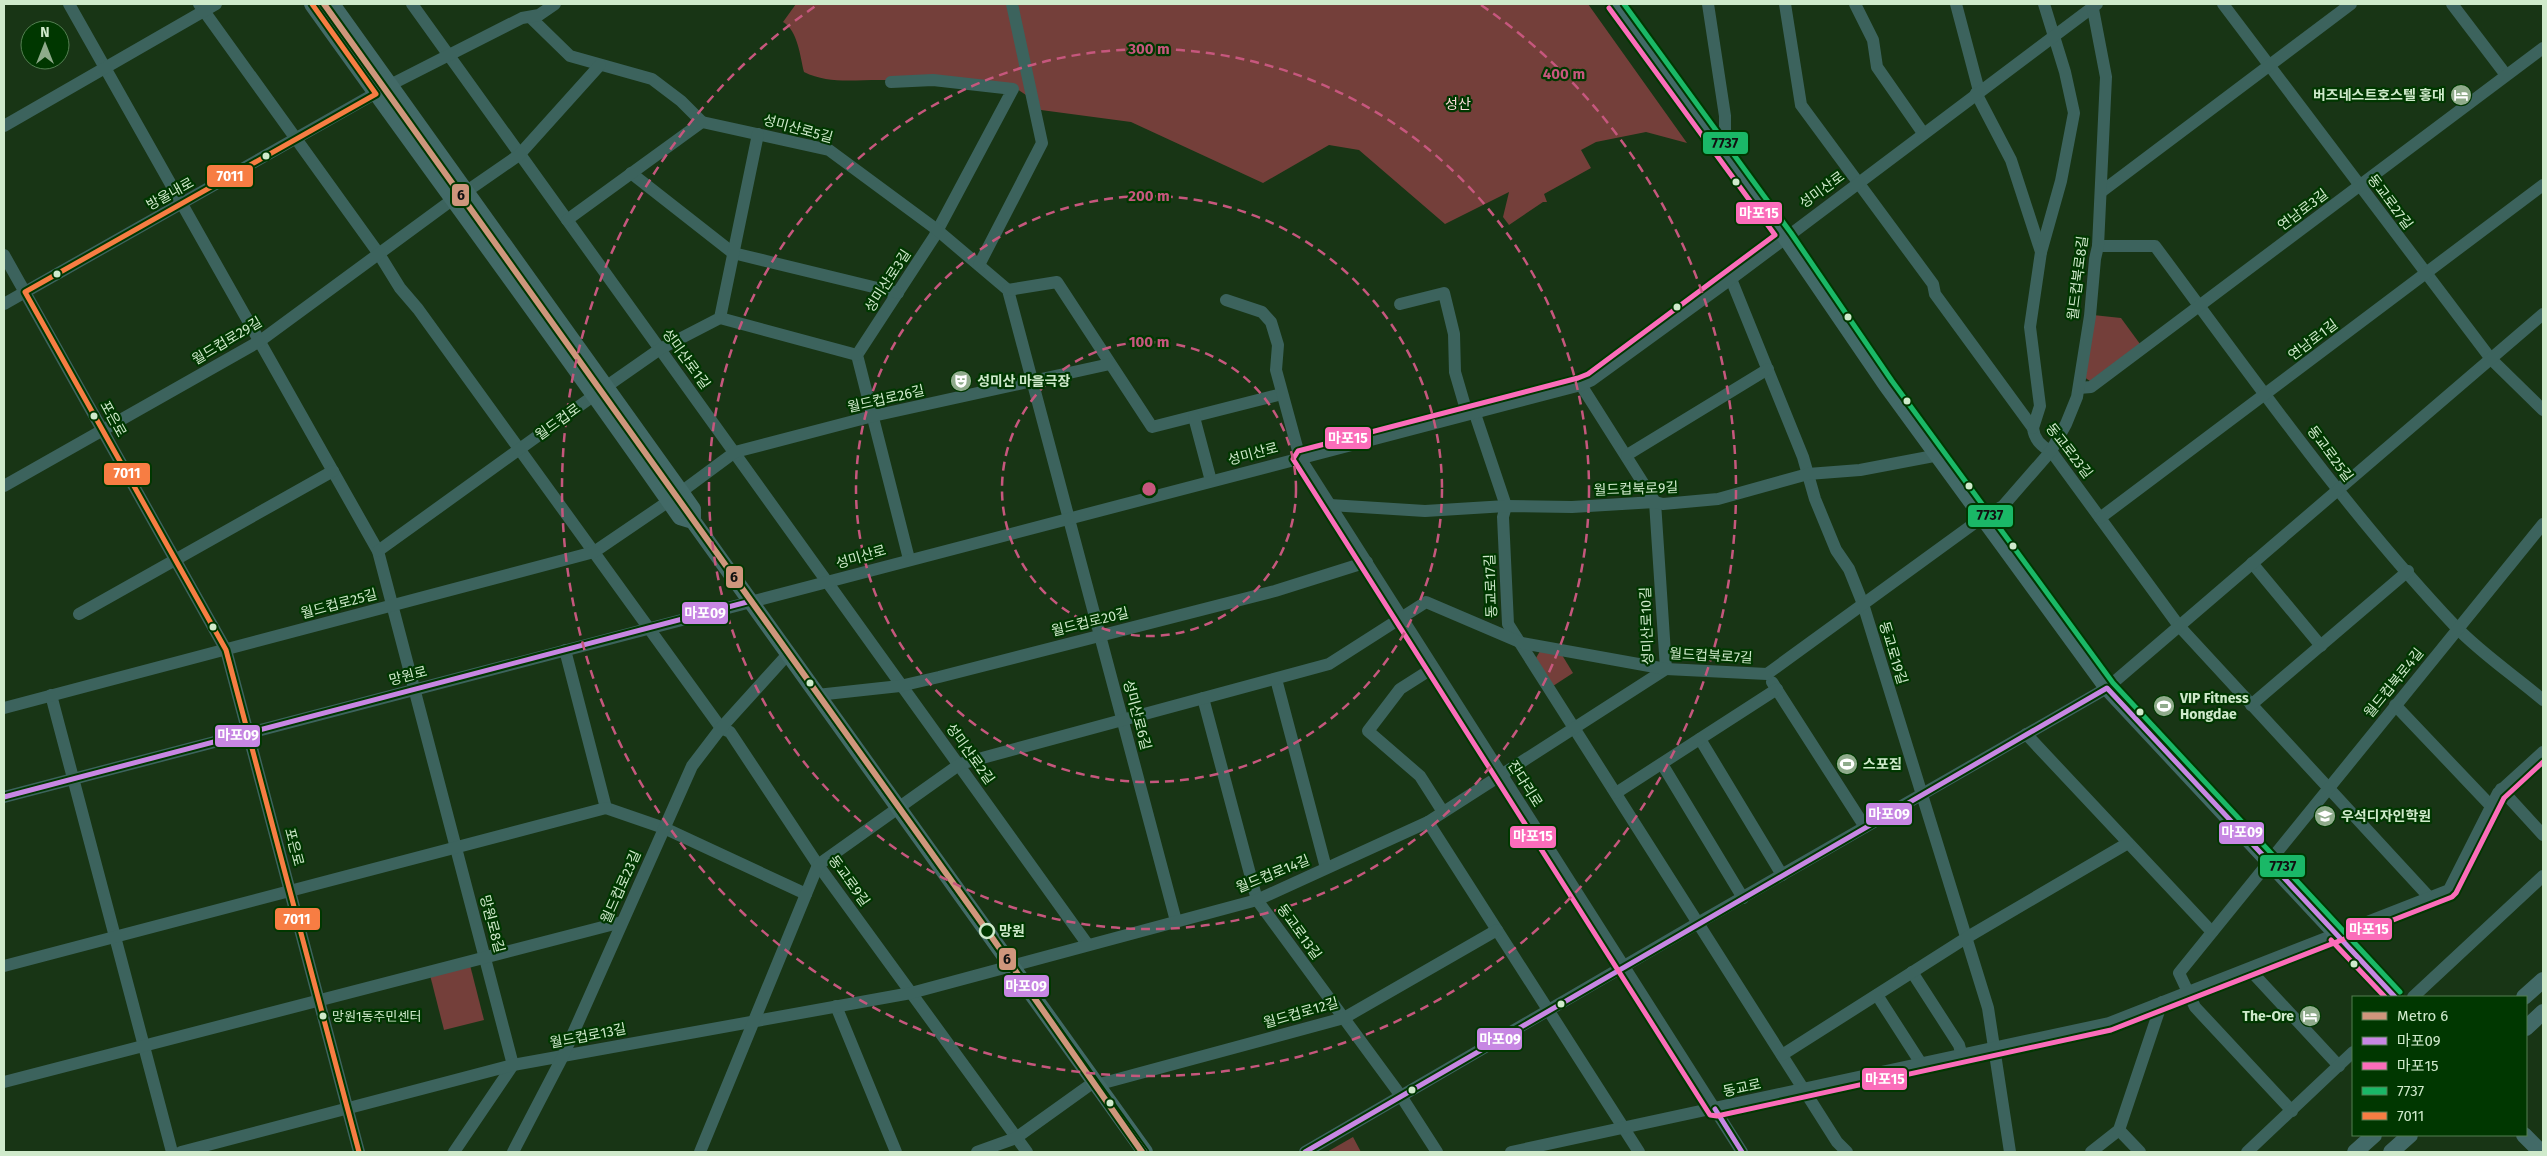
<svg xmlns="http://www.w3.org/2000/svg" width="2547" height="1156" viewBox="0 0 2547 1156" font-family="'Fira Sans','Noto Sans KR',sans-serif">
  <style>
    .green { fill: #743f3a }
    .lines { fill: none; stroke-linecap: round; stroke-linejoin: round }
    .minor { stroke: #3c635d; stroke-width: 12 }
    .major { stroke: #426a67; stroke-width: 16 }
    .bus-1-casing { stroke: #003700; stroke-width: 9 }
    .bus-2-casing { stroke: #003700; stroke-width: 9 }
    .bus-3-casing { stroke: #003700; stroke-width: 9 }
    .bus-4-casing { stroke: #003700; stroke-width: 9 }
    .bus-1 { stroke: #c787e3; stroke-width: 5 }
    .bus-2 { stroke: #fb6dba; stroke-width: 5 }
    .bus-3 { stroke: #1ab867; stroke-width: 5 }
    .bus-4 { stroke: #f77d43; stroke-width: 5 }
    .metro-1-casing { stroke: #003700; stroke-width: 10 }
    .metro-1 { stroke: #cf967c; stroke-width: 6 }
    .ring { fill: none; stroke: #c6577d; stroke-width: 2.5; stroke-dasharray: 9 6 }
    .bus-dot { fill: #cfeacb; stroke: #003700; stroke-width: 2 }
    .stop-dot { fill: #003700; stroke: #cfeacb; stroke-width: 2.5 }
    .labels { text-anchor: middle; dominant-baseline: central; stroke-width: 4.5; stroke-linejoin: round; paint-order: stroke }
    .bus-label { font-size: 13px; fill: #cfeacb; stroke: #003700; text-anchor: start }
    .poi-label { font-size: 14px; font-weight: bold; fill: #cfeacb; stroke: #003700; text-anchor: start }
    .park-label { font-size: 14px; fill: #fadbd9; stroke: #003700 }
    .street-label { font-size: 14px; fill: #cfeacb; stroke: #003700 }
    .stop-label { font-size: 14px; font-weight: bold; fill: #cfeacb; stroke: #003700; text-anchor: start }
    .centre { fill: #c6577d; stroke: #003700; stroke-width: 2.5 }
    .ring-label { font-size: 15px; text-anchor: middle; font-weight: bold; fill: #c6577d; stroke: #003700; stroke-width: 4.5; stroke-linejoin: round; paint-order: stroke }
    .line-badge { stroke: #003700; stroke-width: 2 }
    .badge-label { font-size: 14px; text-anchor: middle; font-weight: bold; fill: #fff }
    .pale-badge-label { font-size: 14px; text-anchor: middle; font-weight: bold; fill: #111 }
  </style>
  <rect width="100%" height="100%" fill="#183515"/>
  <g class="green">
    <path d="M796,4H1588L1687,143L1646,132L1596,142L1581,150L1591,168L1544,194L1547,202H1543L1509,225L1503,217L1509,192L1445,224L1359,150L1329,145L1263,183L1131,122L1041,110L1029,97L1017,89C974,86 930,81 887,80C858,79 830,85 804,72C800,56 798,31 783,22Z"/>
    <polygon points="2093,315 2121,318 2140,344 2090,381 2084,377"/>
    <polygon points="1540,651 1562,655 1573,673 1553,686 1536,658"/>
    <polygon points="470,965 484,1020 444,1030 430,975"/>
    <polygon points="1353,1137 1361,1152 1327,1152"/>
  </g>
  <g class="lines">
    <g class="minor">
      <polyline points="69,4 378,551 513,1065 454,1152"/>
      <polyline points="199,4 379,254 400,288 418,309 721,728 730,732 818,865 1027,1152"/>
      <polyline points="412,4 1088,945"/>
      <polyline points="1708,4 1725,116 1725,157"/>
      <path d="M1785,4L1801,105L1933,284L1935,294L2033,428C2034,439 2042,447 2051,451L2179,626L2430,898"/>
      <polyline points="1855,4 1873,40 1877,67 1923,133"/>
      <polyline points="1956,4 1979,91"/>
      <polyline points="2223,4 2491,359 2543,410"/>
      <polyline points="2452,4 2506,75"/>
      <polyline points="530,17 570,56 652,79 681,101 702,122"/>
      <polyline points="891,82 933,80 1013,89 934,237 857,355 909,559"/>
      <polyline points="1976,93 2011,160 2041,252 2030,327 2040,406 2033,428"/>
      <polyline points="4,126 216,4"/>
      <polyline points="631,173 733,253 898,293"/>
      <polyline points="467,191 519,155 600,65"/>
      <polyline points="2101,192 2351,4"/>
      <polyline points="567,220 702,122 829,150 936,229 1008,290 1176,921"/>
      <path d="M2098,246H2155C2250,374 2347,512 2456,627C2482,654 2515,676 2543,700"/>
      <polyline points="2041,252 2061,181 2074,113 2065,72 2044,4"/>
      <polyline points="4,255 226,650 359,1152"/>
      <polyline points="979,265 1042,143 1012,4"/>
      <polyline points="1731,279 1803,457 1815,499 1836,550 1849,569 1863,604 1988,1008 2010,1152"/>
      <polyline points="1008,290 1057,282 1152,427 1282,394"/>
      <polyline points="1226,300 1262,312 1271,322 1278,345 1276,370 1300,458 1742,1152"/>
      <polyline points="4,304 390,85 522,18 539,15 555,4"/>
      <polyline points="1400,304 1444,293 1454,334 1455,372 1467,413"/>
      <polyline points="720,318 857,355"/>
      <polyline points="1581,385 1655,502 1666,669"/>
      <polyline points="607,386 660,349 720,318 758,134"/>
      <polyline points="2079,388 2091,387 2543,48"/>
      <polyline points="1474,411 1506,506 1503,517 1508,624 1837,1142 1847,1152"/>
      <polyline points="1194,417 1211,481"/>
      <polyline points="1627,455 1768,369"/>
      <polyline points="4,486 260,341 452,200"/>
      <polyline points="681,492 735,452 873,416 1110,364"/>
      <polyline points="1330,505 1425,511 1506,506 1572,507 1655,502 1663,504 1718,499 1808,474 1860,470 1939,455"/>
      <polyline points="2100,518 2543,185"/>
      <polyline points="378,551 596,394"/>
      <polyline points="2252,563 2321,646"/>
      <polyline points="79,614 333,471"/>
      <polyline points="565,650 606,808 664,828 806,894"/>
      <polyline points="1433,668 1400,689 1368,731 1420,776 1443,812"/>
      <polyline points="1276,679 1326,868"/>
      <polyline points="1772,682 1865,827"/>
      <polyline points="51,695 172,1152"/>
      <polyline points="817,695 900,686 939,677 1275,591 1367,562"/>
      <polyline points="1203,698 1257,900 1401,1096 1437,1152"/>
      <polyline points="2251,705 2408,571"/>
      <polyline points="2395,705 2491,806"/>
      <polyline points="4,708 594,552 669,501"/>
      <polyline points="2026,734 2212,932"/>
      <polyline points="1700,739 1782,875"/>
      <polyline points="1662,764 1743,898"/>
      <polyline points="2501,789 2543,835"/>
      <polyline points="1616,793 1777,689"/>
      <polyline points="4,797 1581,385 1592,380 1731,279 2097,4"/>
      <polyline points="1428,822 1639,1152"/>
      <polyline points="4,966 606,808"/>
      <polyline points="2249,969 2339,1066"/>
      <polyline points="1912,972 1959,1045 1962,1056"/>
      <polyline points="1877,995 1922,1065"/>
      <polyline points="2413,997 2543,876"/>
      <polyline points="836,1006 896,1152"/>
      <polyline points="1782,1055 1966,938 2128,843"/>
      <polyline points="4,1082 622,922"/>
      <polyline points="1096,1085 1344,1018 1497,930"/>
      <polyline points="2292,1111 2195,1007 2179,973 2543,524"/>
      <polyline points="2119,1130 2140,1152"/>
      <polyline points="181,1152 513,1065 911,993 1257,900 1428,822 1666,669"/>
      <polyline points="513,1152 563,1056 692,766 721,728 788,654"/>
      <polyline points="700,1152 818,865 960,764 1329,664 1426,602 1522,643 1666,669 1767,674 1983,517 2003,506 2051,451 2066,424 2077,397 2090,316 2095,259 2098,246 2106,77 2092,4"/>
      <polyline points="977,1152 1016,1138 1094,1082"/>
      <polyline points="1305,1152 1698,923 2107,688 2543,314"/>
      <polyline points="1511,1152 2109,1023 2449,890 2498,793 2543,752"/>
      <polyline points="2091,1152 2119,1130 2162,1002"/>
      <polyline points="2247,1152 2353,1052"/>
    </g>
    <g class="major">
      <path d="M312,4C434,175 560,344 680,517L693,521L1145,1152"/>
      <polyline points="332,4 681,492 693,509 693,521"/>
      <polyline points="1615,4 1785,237 1886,385 2107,688 2395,997"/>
      <polyline points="2524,997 2543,980"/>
      <polyline points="2526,1028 2543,1012"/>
      <polyline points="2524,1135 2541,1152"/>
      <polyline points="2355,1152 2374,1135"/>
      <polyline points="2391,1152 2410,1135"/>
    </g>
    <g class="bus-1-casing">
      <g id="bus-1">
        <polyline points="4,797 751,601 1145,1152"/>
        <polyline points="1715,1109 1742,1152"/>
        <polyline points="1305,1152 2107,688 2395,997"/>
      </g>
    </g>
    <g class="bus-2-casing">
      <g id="bus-2">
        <polyline points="1609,8 1775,235 1588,374 1578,378 1298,451 1293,459 1710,1115 1717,1116 2111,1030 2452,897 2456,893 2504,798 2543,762"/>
        <polyline points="2331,940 2385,997"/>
      </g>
    </g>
    <g class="bus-3-casing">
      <polyline id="bus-3" points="1624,4 1791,233 1892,381 2113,683 2400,992"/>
    </g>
    <g class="bus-4-casing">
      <polyline id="bus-4" points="312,4 376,94 25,292 226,650 359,1152"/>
    </g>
    <use href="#bus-1" class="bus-1"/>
    <use href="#bus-2" class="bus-2"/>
    <use href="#bus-3" class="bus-3"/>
    <use href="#bus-4" class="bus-4"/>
    <g class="metro-1-casing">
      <polyline id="metro-1" points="324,4 991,936 1142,1152"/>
    </g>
    <use href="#metro-1" class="metro-1"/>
  </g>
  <g class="ring">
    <circle cx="1149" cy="489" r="147"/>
    <circle cx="1149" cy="489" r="293"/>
    <circle cx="1149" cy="489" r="440"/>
    <path d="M1481 5A587 587 0 1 1 817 5"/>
  </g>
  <defs>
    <g id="hotel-disc" transform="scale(1.125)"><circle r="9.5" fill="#8fab8b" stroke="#003700"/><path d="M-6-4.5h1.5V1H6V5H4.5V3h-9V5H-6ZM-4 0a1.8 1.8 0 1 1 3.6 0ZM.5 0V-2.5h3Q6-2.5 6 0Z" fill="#fff"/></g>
    <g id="theatre-disc" transform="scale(1.125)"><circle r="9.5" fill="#8fab8b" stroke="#003700"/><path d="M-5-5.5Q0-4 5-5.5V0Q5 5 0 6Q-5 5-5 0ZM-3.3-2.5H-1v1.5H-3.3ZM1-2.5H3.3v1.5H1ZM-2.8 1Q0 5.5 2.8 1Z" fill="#fff"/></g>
    <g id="stadium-disc" transform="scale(1.125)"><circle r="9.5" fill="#8fab8b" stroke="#003700"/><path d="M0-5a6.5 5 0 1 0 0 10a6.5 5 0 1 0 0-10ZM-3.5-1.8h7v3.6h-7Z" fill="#fff"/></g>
    <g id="university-disc" transform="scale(1.125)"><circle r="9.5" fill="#8fab8b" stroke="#003700"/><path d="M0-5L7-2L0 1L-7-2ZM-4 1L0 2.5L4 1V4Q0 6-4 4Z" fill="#fff"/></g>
  </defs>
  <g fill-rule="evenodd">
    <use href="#hotel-disc" x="2461" y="95"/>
    <use href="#theatre-disc" x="961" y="381"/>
    <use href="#stadium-disc" x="2164" y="706"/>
    <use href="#stadium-disc" x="1847" y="764"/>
    <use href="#university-disc" x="2325" y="816"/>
    <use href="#hotel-disc" x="2310" y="1016"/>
  </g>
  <g class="bus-dot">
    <circle cx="266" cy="156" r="4.5"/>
    <circle cx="1736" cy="182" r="4.5"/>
    <circle cx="57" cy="274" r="4.5"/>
    <circle cx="1677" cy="307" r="4.5"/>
    <circle cx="1848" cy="317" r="4.5"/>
    <circle cx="1907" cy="401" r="4.5"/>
    <circle cx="94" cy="416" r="4.5"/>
    <circle cx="1969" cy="486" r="4.5"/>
    <circle cx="2013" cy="546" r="4.5"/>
    <circle cx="213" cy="627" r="4.5"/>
    <circle cx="810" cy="683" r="4.5"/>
    <circle cx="2140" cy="712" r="4.5"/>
    <circle cx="2354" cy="964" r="4.5"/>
    <circle cx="1561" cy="1004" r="4.5"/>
    <circle cx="323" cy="1016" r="4.5"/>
    <circle cx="1412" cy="1090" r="4.5"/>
    <circle cx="1110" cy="1103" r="4.5"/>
  </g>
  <circle class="stop-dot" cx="987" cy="931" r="7"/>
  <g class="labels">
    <g class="bus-label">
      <text x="332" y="1016">망원1동주민센터</text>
    </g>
    <g class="poi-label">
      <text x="2445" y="95" text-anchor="end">버즈네스트호스텔 홍대</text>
      <text x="977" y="381">성미산 마을극장</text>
      <text x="2180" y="698">VIP Fitness<tspan x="2180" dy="16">Hongdae</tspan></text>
      <text x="1863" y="764">스포짐</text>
      <text x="2341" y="816">우석디자인학원</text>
      <text x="2294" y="1016" text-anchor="end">The-Ore</text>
    </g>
    <g class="park-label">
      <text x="1458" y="104">성산</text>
    </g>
    <g class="street-label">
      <text transform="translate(798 129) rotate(15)">성미산로5길</text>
      <text transform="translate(1822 190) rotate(-36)">성미산로</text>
      <text transform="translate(170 194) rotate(-29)">방울내로</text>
      <text transform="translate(2390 202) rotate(53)">동교로27길</text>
      <text transform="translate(2303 210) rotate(-37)">연남로3길</text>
      <text transform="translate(2078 278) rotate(-83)">월드컵북로8길</text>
      <text transform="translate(888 281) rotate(-57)">성미산로3길</text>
      <text transform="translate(2313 340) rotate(-37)">연남로1길</text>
      <text transform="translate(227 341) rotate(-31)">월드컵로29길</text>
      <text transform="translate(686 359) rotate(54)">성미산로1길</text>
      <text transform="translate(886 399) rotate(-13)">월드컵로26길</text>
      <text transform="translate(113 419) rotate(61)">포은로</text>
      <text transform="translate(558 422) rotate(-36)">월드컵로</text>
      <text transform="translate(2069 451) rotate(52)">동교로23길</text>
      <text transform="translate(1253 454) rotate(-15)">성미산로</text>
      <text transform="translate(2330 454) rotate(53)">동교로25길</text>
      <text transform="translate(1636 489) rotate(-2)">월드컵북로9길</text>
      <text transform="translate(861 557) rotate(-16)">성미산로</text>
      <text transform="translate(1491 586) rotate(-92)">동교로17길</text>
      <text transform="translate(339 604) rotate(-15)">월드컵로25길</text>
      <text transform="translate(1090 622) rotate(-14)">월드컵로20길</text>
      <text transform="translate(1647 626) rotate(-92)">성미산로10길</text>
      <text transform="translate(1893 653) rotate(73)">동교로19길</text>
      <text transform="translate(1711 656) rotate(3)">월드컵북로7길</text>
      <text transform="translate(408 676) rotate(-15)">망원로</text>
      <text transform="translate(2394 683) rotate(-51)">월드컵북로4길</text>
      <text transform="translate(1137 715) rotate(75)">성미산로6길</text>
      <text transform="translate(970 754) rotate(54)">성미산로2길</text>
      <text transform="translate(1525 784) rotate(58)">잔다리로</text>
      <text transform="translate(294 847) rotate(75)">포은로</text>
      <text transform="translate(1273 874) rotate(-22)">월드컵로14길</text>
      <text transform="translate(849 881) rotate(54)">동교로9길</text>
      <text transform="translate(621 887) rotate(-66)">월드컵로23길</text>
      <text transform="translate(492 924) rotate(75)">망원로8길</text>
      <text transform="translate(1299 932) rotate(54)">동교로13길</text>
      <text transform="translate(1301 1013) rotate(-16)">월드컵로12길</text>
      <text transform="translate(588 1036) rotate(-11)">월드컵로13길</text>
      <text transform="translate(1742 1088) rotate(-12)">동교로</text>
    </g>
    <g class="stop-label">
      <text x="999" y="931">망원</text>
    </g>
  </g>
  <circle cx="1149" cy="489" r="8" class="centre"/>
  <g class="ring-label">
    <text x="1149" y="54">300 m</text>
    <text x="1564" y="79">400 m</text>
    <text x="1149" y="201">200 m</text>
    <text x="1149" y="347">100 m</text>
  </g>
  <g class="line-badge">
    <rect x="1702" y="131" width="47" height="24" rx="5" fill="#1ab867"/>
    <rect x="206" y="164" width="48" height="24" rx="5" fill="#f77d43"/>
    <rect x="451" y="183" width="19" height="24" rx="5" fill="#cf967c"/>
    <rect x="1735" y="201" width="48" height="24" rx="5" fill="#fb6dba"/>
    <rect x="1324" y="426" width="48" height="24" rx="5" fill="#fb6dba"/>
    <rect x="103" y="462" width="48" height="24" rx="5" fill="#f77d43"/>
    <rect x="1967" y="504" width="47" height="24" rx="5" fill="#1ab867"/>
    <rect x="725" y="565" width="19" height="24" rx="5" fill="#cf967c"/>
    <rect x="681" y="601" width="48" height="24" rx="5" fill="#c787e3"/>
    <rect x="214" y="724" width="47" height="24" rx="5" fill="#c787e3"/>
    <rect x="1865" y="802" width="48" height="24" rx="5" fill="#c787e3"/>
    <rect x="2218" y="821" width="47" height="24" rx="5" fill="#c787e3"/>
    <rect x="1509" y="825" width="48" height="24" rx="5" fill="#fb6dba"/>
    <rect x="2259" y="854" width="47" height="24" rx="5" fill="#1ab867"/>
    <rect x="274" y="907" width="47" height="24" rx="5" fill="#f77d43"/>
    <rect x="2345" y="917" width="48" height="24" rx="5" fill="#fb6dba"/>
    <rect x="998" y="947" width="19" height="24" rx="5" fill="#cf967c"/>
    <rect x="1003" y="974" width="47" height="24" rx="5" fill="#c787e3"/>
    <rect x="1476" y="1027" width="47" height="24" rx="5" fill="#c787e3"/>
    <rect x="1861" y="1067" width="47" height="24" rx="5" fill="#fb6dba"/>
  </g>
  <g class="badge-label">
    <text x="230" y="181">7011</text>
    <text x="1759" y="218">마포15</text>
    <text x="1348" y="443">마포15</text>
    <text x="127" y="478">7011</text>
    <text x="705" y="618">마포09</text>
    <text x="238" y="740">마포09</text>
    <text x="1889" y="819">마포09</text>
    <text x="2242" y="837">마포09</text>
    <text x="1533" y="841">마포15</text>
    <text x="297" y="924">7011</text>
    <text x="2369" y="934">마포15</text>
    <text x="1026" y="991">마포09</text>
    <text x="1500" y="1044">마포09</text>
    <text x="1885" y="1084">마포15</text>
  </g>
  <g class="pale-badge-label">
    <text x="1725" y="148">7737</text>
    <text x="461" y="200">6</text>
    <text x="1990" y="520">7737</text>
    <text x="734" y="582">6</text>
    <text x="2283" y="871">7737</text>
    <text x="1007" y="964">6</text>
  </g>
  <rect width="2547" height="1156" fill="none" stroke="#cfeacb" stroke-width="10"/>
  <rect x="2352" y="996" width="175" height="140" fill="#003700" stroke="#537f51"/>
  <rect x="2362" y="1012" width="25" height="8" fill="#cf967c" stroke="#537f51"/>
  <text x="2397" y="1021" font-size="15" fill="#cfeacb">Metro 6</text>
  <rect x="2362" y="1037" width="25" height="8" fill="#c787e3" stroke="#537f51"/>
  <text x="2397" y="1046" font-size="15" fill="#cfeacb">마포09</text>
  <rect x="2362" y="1062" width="25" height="8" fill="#fb6dba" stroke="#537f51"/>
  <text x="2397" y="1071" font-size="15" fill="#cfeacb">마포15</text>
  <rect x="2362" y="1087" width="25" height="8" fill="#1ab867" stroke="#537f51"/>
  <text x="2397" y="1096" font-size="15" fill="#cfeacb">7737</text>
  <rect x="2362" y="1112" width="25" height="8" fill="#f77d43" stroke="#537f51"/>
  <text x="2397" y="1121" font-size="15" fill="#cfeacb">7011</text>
  <g transform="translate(45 45)"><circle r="24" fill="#003700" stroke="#537f51"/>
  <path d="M0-4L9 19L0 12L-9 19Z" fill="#8fab8b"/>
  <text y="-8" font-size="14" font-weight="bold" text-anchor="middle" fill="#cfeacb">N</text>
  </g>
</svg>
